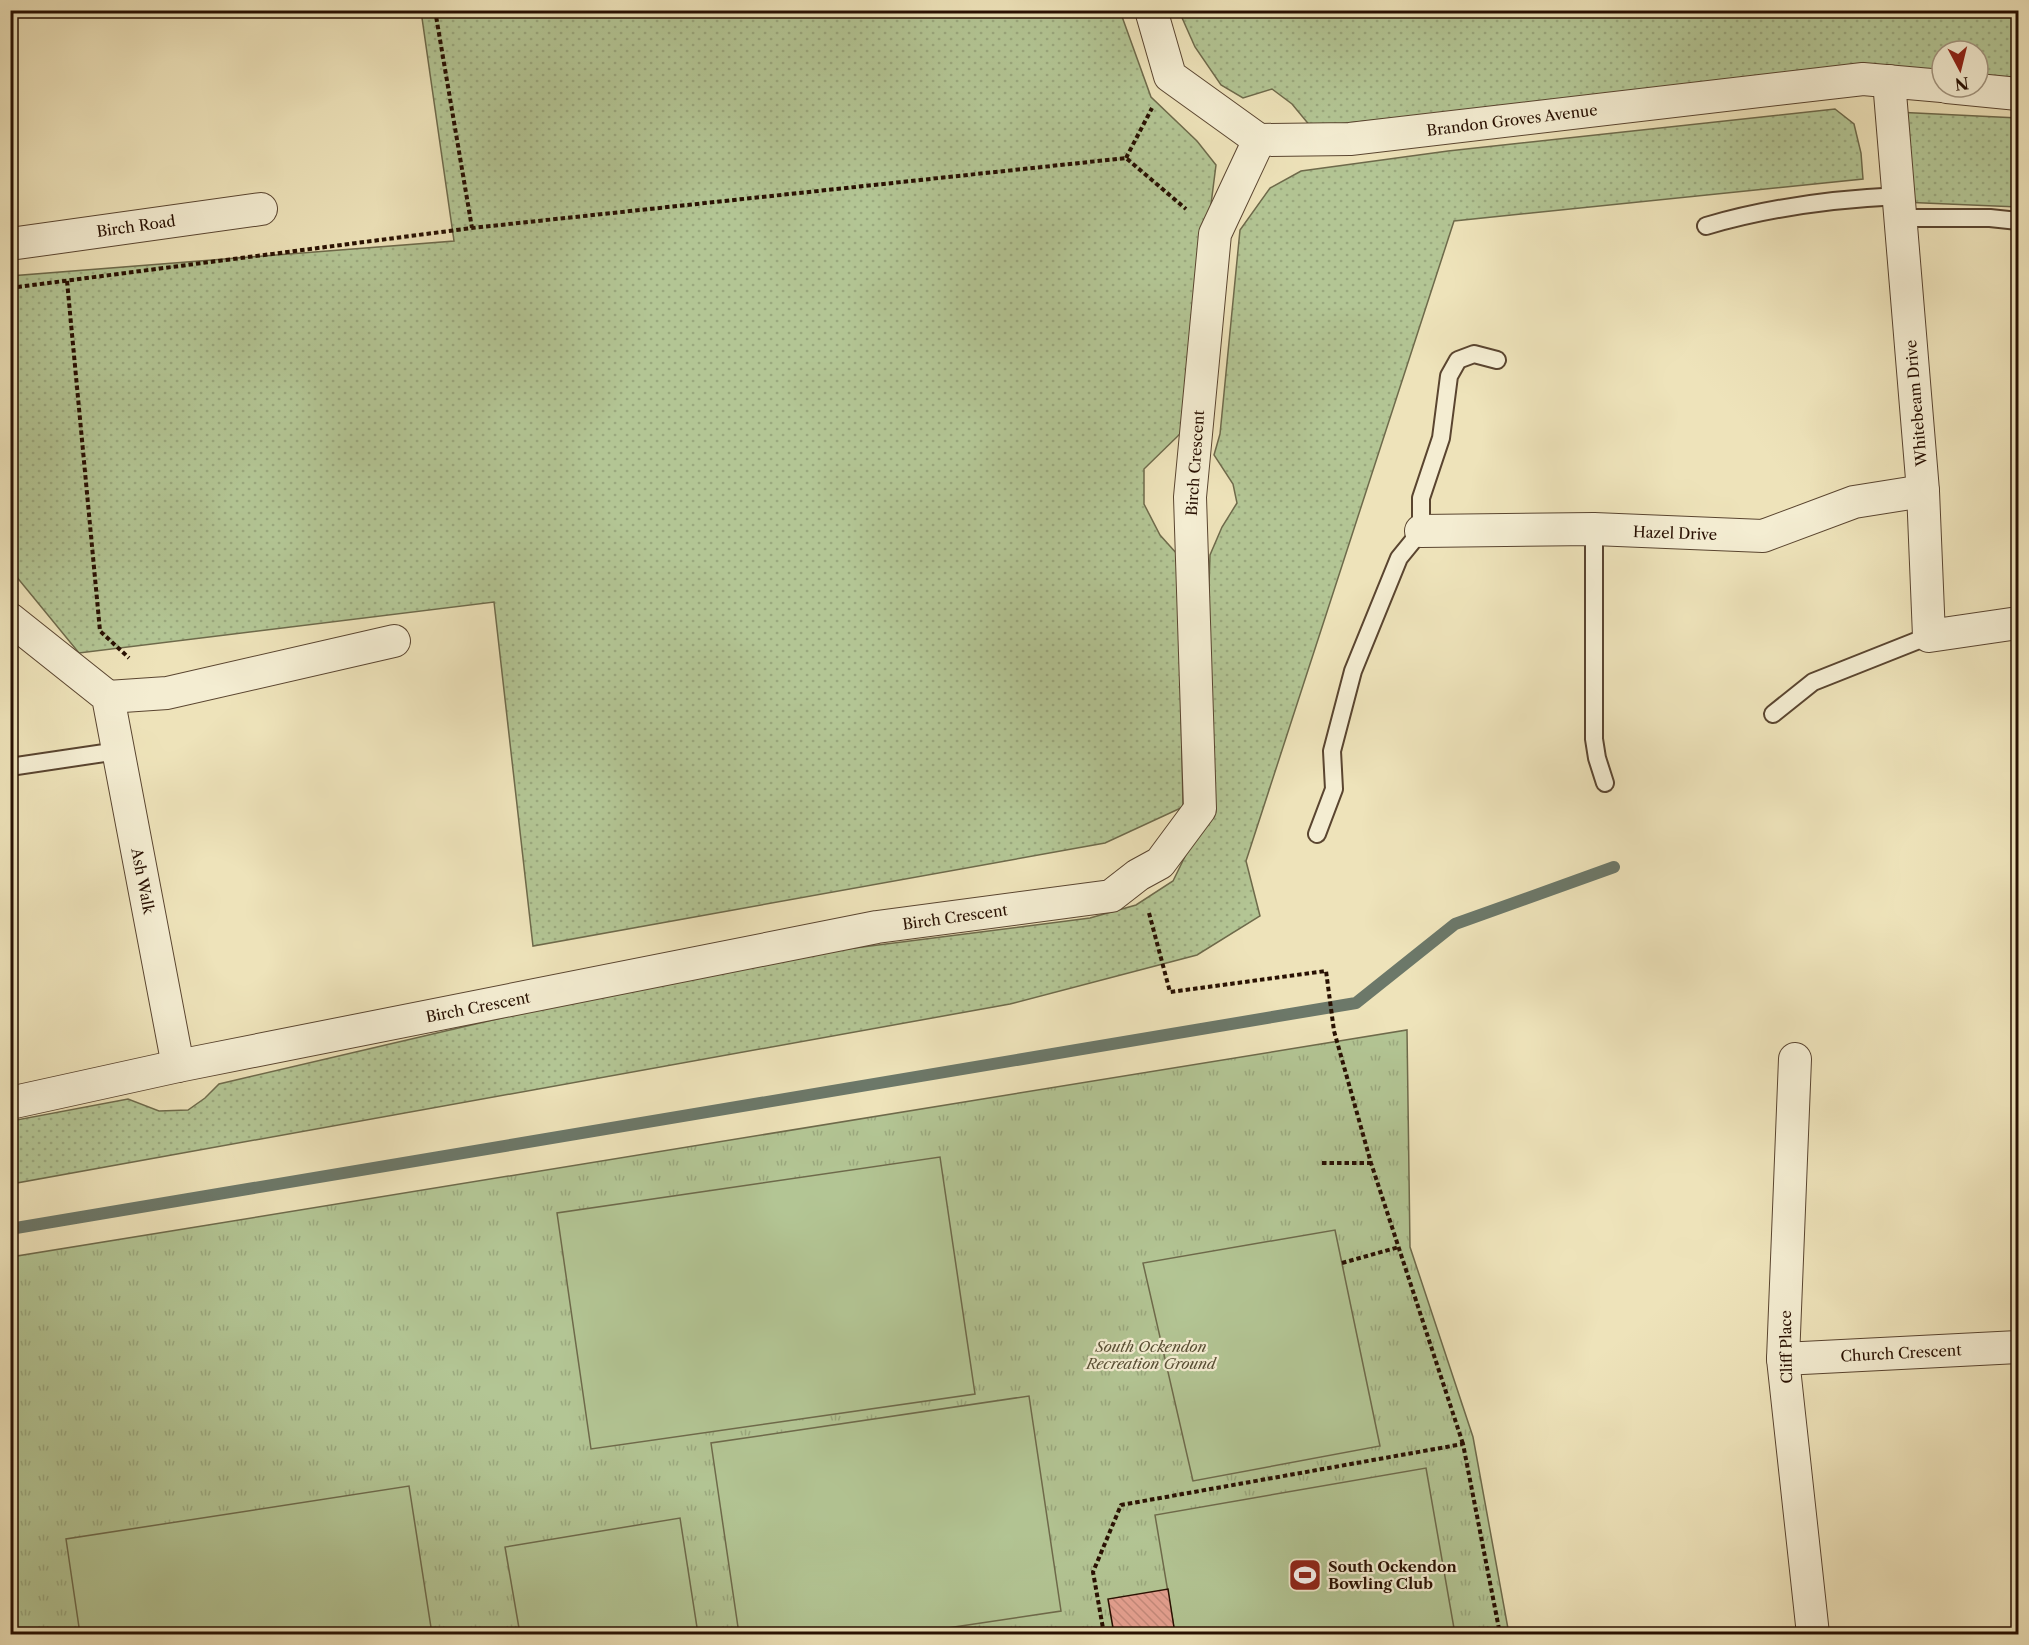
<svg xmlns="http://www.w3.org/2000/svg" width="2029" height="1645" viewBox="0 0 2029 1645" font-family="'Libre Caslon Text',serif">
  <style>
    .grass { fill: url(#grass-dots); stroke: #6e6a4b; stroke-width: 1.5 }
    .park { fill: url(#park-tufts); stroke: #6e6a4b; stroke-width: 1.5 }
    .pitch { fill: #b3c594; stroke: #6e6a4b; stroke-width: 1.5 }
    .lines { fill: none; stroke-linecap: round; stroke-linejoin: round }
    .stream { stroke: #6c7869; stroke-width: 12 }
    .building { fill: url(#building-back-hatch); stroke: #281002; stroke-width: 1.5 }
    .service-casing { stroke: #5a4530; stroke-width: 20 }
    .minor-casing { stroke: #5a4530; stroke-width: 34 }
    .path { stroke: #281002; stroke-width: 4; stroke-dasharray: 4.5 3; stroke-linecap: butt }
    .service { stroke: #f4edd2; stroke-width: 16 }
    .minor { stroke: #f4edd2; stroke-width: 32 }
    .labels { text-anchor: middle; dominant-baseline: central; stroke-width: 4.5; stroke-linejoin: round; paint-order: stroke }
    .street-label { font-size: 15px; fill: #281002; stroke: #f4edd2 }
    .park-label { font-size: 15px; font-style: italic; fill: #594f35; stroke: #f4edd2 }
    .poi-label { font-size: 15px; font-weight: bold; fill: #281002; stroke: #f4edd2; text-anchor: start }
  </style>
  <defs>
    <pattern id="grass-dots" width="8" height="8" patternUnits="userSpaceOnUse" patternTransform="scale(1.5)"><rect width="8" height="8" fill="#b3c594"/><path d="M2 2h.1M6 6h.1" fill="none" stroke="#9aa87e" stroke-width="1.8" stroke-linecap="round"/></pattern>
    <pattern id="park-tufts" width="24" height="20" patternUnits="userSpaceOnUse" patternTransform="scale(1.5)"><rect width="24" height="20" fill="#b3c594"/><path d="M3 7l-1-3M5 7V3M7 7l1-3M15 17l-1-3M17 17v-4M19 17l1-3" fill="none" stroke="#9aa87e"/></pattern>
    <pattern id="building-back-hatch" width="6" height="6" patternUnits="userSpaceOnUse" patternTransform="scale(1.5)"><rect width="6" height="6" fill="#e5a191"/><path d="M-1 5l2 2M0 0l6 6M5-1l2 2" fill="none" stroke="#c48a7b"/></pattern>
  </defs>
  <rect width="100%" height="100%" fill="#eee3ba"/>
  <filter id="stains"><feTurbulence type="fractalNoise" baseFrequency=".00333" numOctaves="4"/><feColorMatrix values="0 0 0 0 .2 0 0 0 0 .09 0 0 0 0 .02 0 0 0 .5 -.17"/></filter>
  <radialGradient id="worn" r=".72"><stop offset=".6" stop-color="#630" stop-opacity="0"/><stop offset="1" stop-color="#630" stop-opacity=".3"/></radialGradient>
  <g class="grass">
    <polygon points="421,11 1120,11 1151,97 1197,141 1216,165 1182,432 1144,469 1144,504 1160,535 1178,555 1183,807 1105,843 533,946 494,602 79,653 11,570 10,276 454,241"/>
    <polygon points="1179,11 2018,11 2018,83 1978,79 1978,51 1942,51 1942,75 1858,68 1311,127 1292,104 1272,89 1243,98 1221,85 1195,47"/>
    <polygon points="1835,109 1854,124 1861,153 1863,179 1454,221 1246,861 1260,916 1197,955 1010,1004 11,1184 11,1121 128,1099 159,1111 188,1110 205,1098 219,1084 736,963 1090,918 1136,905 1173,881 1209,807 1204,734 1210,555 1222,527 1237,503 1233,484 1214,455 1220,434 1240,230 1270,188 1301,171 1448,151"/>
    <polygon points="1895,112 2018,118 2018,207 1901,202"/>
  </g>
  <polygon class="park" points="1407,1030 1410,1247 1473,1437 1509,1634 11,1634 11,1257"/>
  <g class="pitch">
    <polygon points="940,1157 975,1394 591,1449 557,1213"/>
    <polygon points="1335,1230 1380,1446 1193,1481 1143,1263"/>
    <polygon points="1029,1396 1061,1611 907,1634 739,1634 711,1443"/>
    <polygon points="1426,1468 1455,1634 1175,1634 1155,1515"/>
    <polygon points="409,1486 432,1634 80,1634 66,1539"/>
    <polygon points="680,1518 698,1634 520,1634 505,1547"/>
  </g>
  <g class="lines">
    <polyline class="stream" points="10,1229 1356,1003 1455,924 1614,867"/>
  </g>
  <polygon class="building" points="1168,1589 1175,1634 1114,1634 1108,1599"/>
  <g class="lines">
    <g class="service-casing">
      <g id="service">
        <polyline points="1900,218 1990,218 2018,221"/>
        <path d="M1706,226C1770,207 1833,199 1899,196"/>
        <polyline points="1594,529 1594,739 1597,758 1605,783"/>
        <polyline points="1773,714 1813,682 1929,636"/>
        <polyline points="10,767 118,751"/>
        <polyline points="1317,834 1334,789 1332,751 1353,671 1399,558 1421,531 1421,498 1441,438 1449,376 1458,360 1474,354 1497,360"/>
      </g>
    </g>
    <g class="minor-casing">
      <g id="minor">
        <polyline points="1151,10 1170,76 1259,140 1350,139 1863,79 1942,86"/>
        <polyline points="1889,81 1923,491 1929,636 2018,623"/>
        <polyline points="1947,87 2018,94"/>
        <polyline points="10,244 261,209"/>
        <polyline points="1421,531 1594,529 1763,536 1854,502 1923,491"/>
        <polyline points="10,619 108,697 178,1066"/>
        <polyline points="108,697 167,693 394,641"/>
        <polyline points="1795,1059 1783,1359 1813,1634"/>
        <polyline points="10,1103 178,1066 877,927 1111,896 1138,875 1160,863 1200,809 1190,497 1215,234 1259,140"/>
        <polyline points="1783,1359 2018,1347"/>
      </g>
    </g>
    <g class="path">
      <polyline points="435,10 472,228"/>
      <polyline points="1126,158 1152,108"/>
      <polyline points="67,281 100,631 129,658"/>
      <polyline points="10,288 472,228 1126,158 1186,209"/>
      <polyline points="1149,913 1170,992 1326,971 1334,1031 1371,1163 1463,1444"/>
      <polyline points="1322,1163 1371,1163"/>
      <polyline points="1342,1263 1399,1247"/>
      <polyline points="1104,1634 1093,1572 1121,1505 1463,1444 1500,1634"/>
    </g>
    <use href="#service" class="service"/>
    <use href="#minor" class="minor"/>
  </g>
  <defs>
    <g id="stadium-square" transform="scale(1.725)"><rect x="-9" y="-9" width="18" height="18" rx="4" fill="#8f2418" stroke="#f4edd2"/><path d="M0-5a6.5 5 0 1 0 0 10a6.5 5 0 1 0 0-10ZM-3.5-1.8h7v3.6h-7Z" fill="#fff"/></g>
  </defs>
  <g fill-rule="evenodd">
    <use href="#stadium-square" x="1305" y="1575"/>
  </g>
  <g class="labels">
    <g class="street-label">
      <text transform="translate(1512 120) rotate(-7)">Brandon Groves Avenue</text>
      <text transform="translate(136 226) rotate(-8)">Birch Road</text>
      <text transform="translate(1916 403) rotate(-95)">Whitebeam Drive</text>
      <text transform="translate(1195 463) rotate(-86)">Birch Crescent</text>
      <text transform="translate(1675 533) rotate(2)">Hazel Drive</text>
      <text transform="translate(143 881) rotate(79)">Ash Walk</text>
      <text transform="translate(955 917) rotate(-8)">Birch Crescent</text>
      <text transform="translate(478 1007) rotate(-11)">Birch Crescent</text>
      <text transform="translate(1786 1347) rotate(-91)">Cliff Place</text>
      <text transform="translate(1901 1353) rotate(-3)">Church Crescent</text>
    </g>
    <g class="park-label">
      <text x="1151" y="1346">South Ockendon<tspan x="1151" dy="17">Recreation Ground</tspan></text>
    </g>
    <g class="poi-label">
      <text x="1328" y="1566">South Ockendon<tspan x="1328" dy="17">Bowling Club</tspan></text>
    </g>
  </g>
  <rect width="2029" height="1645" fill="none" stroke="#eee3ba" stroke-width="36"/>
  <rect x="12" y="12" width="2005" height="1621" fill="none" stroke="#281002" stroke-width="3"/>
  <rect x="18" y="18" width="1993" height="1609" fill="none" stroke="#281002" stroke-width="1.5"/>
  <g transform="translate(1960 69) rotate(173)"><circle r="28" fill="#f4edd2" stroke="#a2957f" stroke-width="1.5"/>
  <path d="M0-4.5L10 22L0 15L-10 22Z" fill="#8f2418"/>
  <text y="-9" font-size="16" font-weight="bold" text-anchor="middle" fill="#281002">N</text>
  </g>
  <rect width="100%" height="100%" filter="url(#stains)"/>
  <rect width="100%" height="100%" fill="url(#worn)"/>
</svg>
